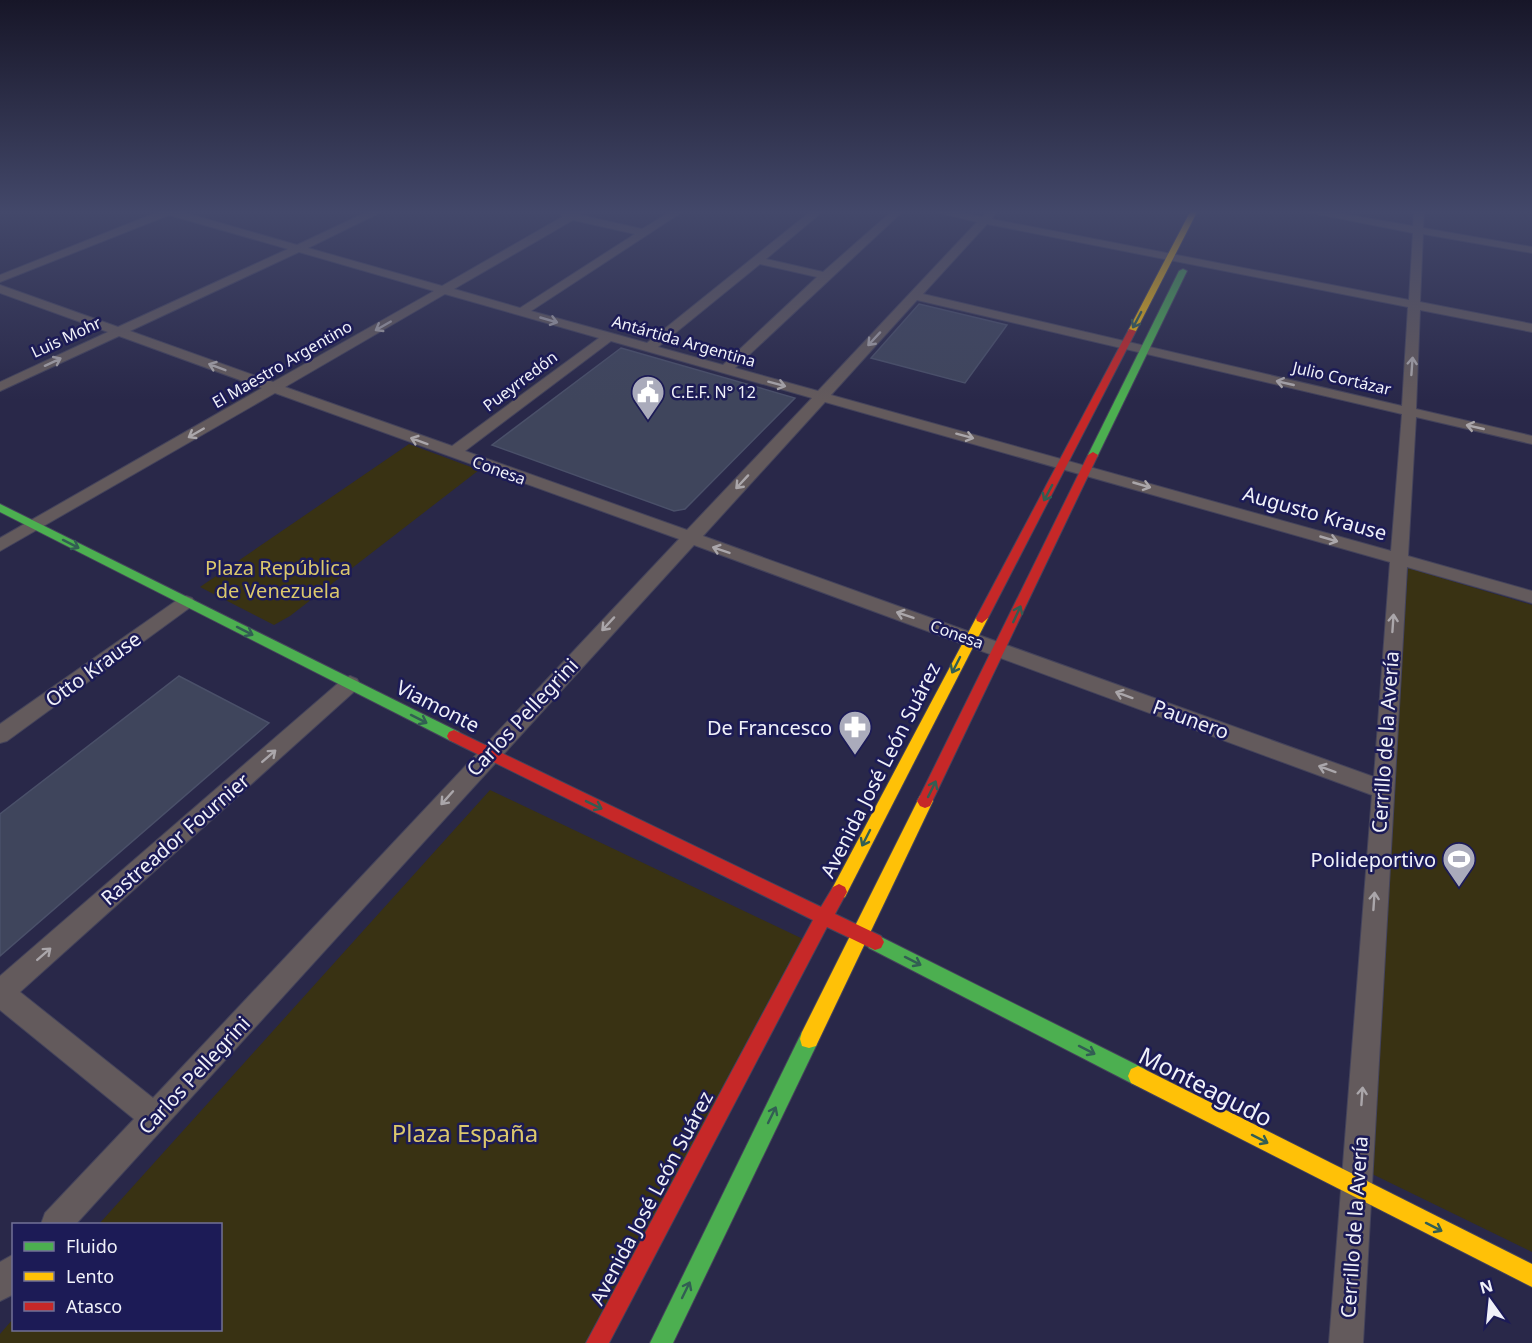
<svg xmlns="http://www.w3.org/2000/svg" width="1532" height="1343" viewBox="0 0 1532 1343" font-family="'Noto Sans',sans-serif">
  <style>
    .green { fill: #393213 }
    .building { fill: #3f455c; stroke: #4a5069; stroke-width: 1.5 }
    .lines { fill: none; stroke-linecap: round; stroke-linejoin: round }
    .street-casing { stroke: #44435b; stroke-width: 2 }
    .fast-casing { stroke: #44435b; stroke-width: 2 }
    .slow-casing { stroke: #44435b; stroke-width: 2 }
    .jam-casing { stroke: #44435b; stroke-width: 2 }
    .street { fill: #635a5c; fill-rule: evenodd }
    .fast { fill: #4caf50; fill-rule: evenodd }
    .slow { fill: #ffc107; fill-rule: evenodd }
    .jam { fill: #c62828; fill-rule: evenodd }
    .oneway { stroke: #aaa6aa }
    .oneway2 { stroke: #325e53 }
    .labels { text-anchor: middle; dominant-baseline: central; stroke-width: 5; stroke-linejoin: round; paint-order: stroke }
    .far-street-label { font-size: 16px; fill: #f0f1f9; stroke: #1c1b56 }
    .far-poi-label { font-size: 16px; fill: #f0f1f9; stroke: #1c1b56; text-anchor: start }
    .street-label { font-size: 20px; fill: #f0f1f9; stroke: #1c1b56 }
    .park-label { font-size: 20px; fill: #dcc86c; stroke: #1c1b56 }
    .poi-label { font-size: 20px; fill: #f0f1f9; stroke: #1c1b56; text-anchor: end }
    .near-street-label { font-size: 24px; fill: #f0f1f9; stroke: #1c1b56 }
    .near-park-label { font-size: 24px; fill: #dcc86c; stroke: #1c1b56 }
  </style>
  <rect width="100%" height="100%" fill="#292849"/>
  <g class="green">
    <polygon points="409,444 479,470 290,616 274,625 200,587"/>
    <polygon points="1408,568 1532,605 1532,1252 1368,1172"/>
    <polygon points="490,790 803,939 591,1343 0,1343 0,1334 13,1319 14,1330 220,1330 220,1224 99,1224"/>
  </g>
  <g class="building">
    <polygon points="919,304 1007,325 965,383 871,358"/>
    <polygon points="621,348 795,398 685,509 674,511 492,445"/>
    <polygon points="179,676 269,723 0,956 0,814"/>
  </g>
  <g class="lines">
    <g class="street-casing">
      <g id="street">
        <path d="M158,212H182L297,245L367,212H381L308,248L442,286L562,217L561,213L584,212L580,215L642,229L670,212H682L531,311L647,343L810,212H822L766,259L823,272L891,212H902L735,368L818,391L977,222L936,212H958L982,217L986,212H997L991,219L1409,300L1413,233L1307,212H1331L1413,226L1414,212H1424L1423,228L1532,247V253L1423,234L1420,302L1532,324V332L1420,310L1416,409L1532,436V444L1416,417L1408,556L1532,591V603L1407,567L1363,1343H1329L1372,795L694,545L76,1224H41L45,1213L134,1119L0,1010V976L343,679L350,676L357,679L360,684L357,689L20,992L153,1098L679,539L275,393L0,551V538L262,388L119,336L0,391V382L108,332L0,293V285L118,327L288,249L169,215L0,282V275ZM573,220L635,234L520,308L454,289ZM987,224L1408,307L1402,406L923,294ZM299,252L434,291L273,382L130,331ZM760,264L817,277L723,365L658,347ZM445,294L599,338L452,446L285,387ZM917,300L1402,414L1391,551L831,395ZM611,341L812,398L687,530L465,451ZM825,402L1390,562L1374,777L703,536Z"/>
        <polygon points="186,596 192,598 195,602 192,606 7,741 0,743 0,724 180,598"/>
        <polygon points="14,1254 14,1294 0,1301 0,1262"/>
      </g>
    </g>
    <g class="fast-casing">
      <g id="fast">
        <polygon points="1183,269 1187,271 1098,455 1097,457 1089,457 1088,455 1179,271"/>
        <polygon points="0,504 459,732 461,736 459,740 454,742 449,740 0,512"/>
        <polygon points="875,934 1145,1069 1148,1076 1145,1083 1138,1086 1131,1083 869,948 866,942 869,936"/>
        <polygon points="809,1030 816,1032 818,1039 816,1046 673,1343 650,1343 802,1032"/>
      </g>
    </g>
    <g class="slow-casing">
      <g id="slow">
        <polygon points="1190,212 1197,212 1136,331 1129,333 1128,331"/>
        <polygon points="982,613 988,618 845,897 839,900 833,897 831,892 833,887 976,618"/>
        <polygon points="925,794 930,796 933,801 816,1046 809,1048 802,1046 800,1039 802,1032 920,796"/>
        <polygon points="1138,1066 1532,1264 1532,1287 1131,1083 1128,1076 1131,1069"/>
      </g>
    </g>
    <g class="jam-casing">
      <g id="jam">
        <polygon points="1129,329 1136,331 988,618 982,623 977,621 976,618"/>
        <polygon points="1093,452 1098,455 930,806 925,808 920,806 917,801 920,796 1088,455"/>
        <polygon points="454,730 821,907 833,887 839,884 845,887 847,892 835,914 881,936 884,942 881,948 875,950 827,927 609,1343 586,1343 813,920 449,740 447,736 449,732"/>
      </g>
    </g>
    <use href="#street" class="street"/>
    <use href="#fast" class="fast"/>
    <use href="#slow" class="slow"/>
    <use href="#jam" class="jam"/>
  </g>
  <defs><path id="oneway-shaft" d="M-6 0H5M1.5-3L5.5 0L1.5 3" fill="none" stroke-width="1.6" stroke-linecap="round" stroke-linejoin="round" transform="scale(1.5)"/></defs>
  <g class="oneway">
    <use href="#oneway-shaft" transform="translate(549 320) rotate(16)"/>
    <use href="#oneway-shaft" transform="translate(383 326) rotate(150)"/>
    <use href="#oneway-shaft" transform="translate(874 339) rotate(133)"/>
    <use href="#oneway-shaft" transform="translate(53 362) rotate(-25)"/>
    <use href="#oneway-shaft" transform="translate(1412 366) rotate(-86)"/>
    <use href="#oneway-shaft" transform="translate(217 367) rotate(-159)"/>
    <use href="#oneway-shaft" transform="translate(1285 383) rotate(-167)"/>
    <use href="#oneway-shaft" transform="translate(777 384) rotate(15)"/>
    <use href="#oneway-shaft" transform="translate(1475 427) rotate(-167)"/>
    <use href="#oneway-shaft" transform="translate(196 433) rotate(150)"/>
    <use href="#oneway-shaft" transform="translate(965 436) rotate(15)"/>
    <use href="#oneway-shaft" transform="translate(419 441) rotate(-160)"/>
    <use href="#oneway-shaft" transform="translate(742 482) rotate(133)"/>
    <use href="#oneway-shaft" transform="translate(1142 485) rotate(16)"/>
    <use href="#oneway-shaft" transform="translate(1329 539) rotate(16)"/>
    <use href="#oneway-shaft" transform="translate(721 550) rotate(-161)"/>
    <use href="#oneway-shaft" transform="translate(905 615) rotate(-161)"/>
    <use href="#oneway-shaft" transform="translate(1393 623) rotate(-86)"/>
    <use href="#oneway-shaft" transform="translate(608 624) rotate(133)"/>
    <use href="#oneway-shaft" transform="translate(1124 695) rotate(-160)"/>
    <use href="#oneway-shaft" transform="translate(269 756) rotate(-41)"/>
    <use href="#oneway-shaft" transform="translate(1327 769) rotate(-160)"/>
    <use href="#oneway-shaft" transform="translate(447 798) rotate(132)"/>
    <use href="#oneway-shaft" transform="translate(1374 901) rotate(-86)"/>
    <use href="#oneway-shaft" transform="translate(44 954) rotate(-41)"/>
    <use href="#oneway-shaft" transform="translate(1362 1096) rotate(-86)"/>
  </g>
  <g class="oneway2">
    <use href="#oneway-shaft" transform="translate(1137 320) rotate(118)"/>
    <use href="#oneway-shaft" transform="translate(1048 493) rotate(118)"/>
    <use href="#oneway-shaft" transform="translate(71 544) rotate(27)"/>
    <use href="#oneway-shaft" transform="translate(1017 614) rotate(-65)"/>
    <use href="#oneway-shaft" transform="translate(245 631) rotate(27)"/>
    <use href="#oneway-shaft" transform="translate(956 665) rotate(117)"/>
    <use href="#oneway-shaft" transform="translate(419 719) rotate(27)"/>
    <use href="#oneway-shaft" transform="translate(932 789) rotate(-64)"/>
    <use href="#oneway-shaft" transform="translate(594 805) rotate(26)"/>
    <use href="#oneway-shaft" transform="translate(866 838) rotate(117)"/>
    <use href="#oneway-shaft" transform="translate(913 961) rotate(27)"/>
    <use href="#oneway-shaft" transform="translate(1087 1050) rotate(27)"/>
    <use href="#oneway-shaft" transform="translate(772 1115) rotate(-64)"/>
    <use href="#oneway-shaft" transform="translate(1260 1139) rotate(27)"/>
    <use href="#oneway-shaft" transform="translate(1434 1227) rotate(27)"/>
    <use href="#oneway-shaft" transform="translate(686 1290) rotate(-64)"/>
  </g>
  <linearGradient id="sky" x2="0" y2="1"><stop stop-color="#171628"/><stop offset="0.53" stop-color="#43486a"/><stop offset="1" stop-color="#43486a" stop-opacity="0"/></linearGradient>
  <rect width="1532" height="400" fill="url(#sky)"/>
  <defs>
    <g id="civic-pin" transform="scale(1.725)"><path d="M0 17L-7.5 6A9.5 9.5 0 1 1 7.5 6Z" fill="#aaabbb" stroke="#1c1b56"/><path d="M-.6-6.5H3V-4.5H.6V-3L4-1V1h2V6H-6V1h2V-1L-.6-3ZM-1.2 2.5V6h2.4V2.5Z" fill="#fff"/></g>
    <g id="pharmacy-pin" transform="scale(1.725)"><path d="M0 17L-7.5 6A9.5 9.5 0 1 1 7.5 6Z" fill="#aaabbb" stroke="#1c1b56"/><path d="M-2-6h4v4h4v4h-4v4h-4v-4h-4v-4h4Z" fill="#fff"/></g>
    <g id="stadium-pin" transform="scale(1.725)"><path d="M0 17L-7.5 6A9.5 9.5 0 1 1 7.5 6Z" fill="#aaabbb" stroke="#1c1b56"/><path d="M0-5a6.5 5 0 1 0 0 10a6.5 5 0 1 0 0-10ZM-3.5-1.8h7v3.6h-7Z" fill="#fff"/></g>
  </defs>
  <g fill-rule="evenodd">
    <use href="#civic-pin" x="648" y="392"/>
    <use href="#pharmacy-pin" x="855" y="727"/>
    <use href="#stadium-pin" x="1459" y="859"/>
  </g>
  <g class="labels">
    <g class="far-street-label">
      <text transform="translate(66 337) rotate(-25)">Luis Mohr</text>
      <text transform="translate(684 341) rotate(16)">Antártida Argentina</text>
      <text transform="translate(282 364) rotate(-30)">El Maestro Argentino</text>
      <text transform="translate(1342 378) rotate(13)">Julio Cortázar</text>
      <text transform="translate(520 381) rotate(-37)">Pueyrredón</text>
      <text transform="translate(499 470) rotate(20)">Conesa</text>
      <text transform="translate(957 634) rotate(20)">Conesa</text>
    </g>
    <g class="far-poi-label">
      <text x="671" y="392">C.E.F. N° 12</text>
    </g>
    <g class="street-label">
      <text transform="translate(1315 513) rotate(16)">Augusto Krause</text>
      <text transform="translate(93 669) rotate(-36)">Otto Krause</text>
      <text transform="translate(438 706) rotate(27)">Viamonte</text>
      <text transform="translate(522 717) rotate(-47)">Carlos Pellegrini</text>
      <text transform="translate(1191 719) rotate(20)">Paunero</text>
      <text transform="translate(1385 742) rotate(-86)">Cerrillo de la Avería</text>
      <text transform="translate(880 770) rotate(-63)">Avenida José León Suárez</text>
      <text transform="translate(175 839) rotate(-41)">Rastreador Fournier</text>
      <text transform="translate(194 1075) rotate(-47)">Carlos Pellegrini</text>
      <text transform="translate(651 1198) rotate(-62)">Avenida José León Suárez</text>
      <text transform="translate(1354 1227) rotate(-86)">Cerrillo de la Avería</text>
    </g>
    <g class="park-label">
      <text x="278" y="567">Plaza República<tspan x="278" dy="23">de Venezuela</tspan></text>
    </g>
    <g class="poi-label">
      <text x="832" y="727">De Francesco</text>
      <text x="1436" y="859">Polideportivo</text>
    </g>
    <g class="near-street-label">
      <text transform="translate(1206 1086) rotate(27)">Monteagudo</text>
    </g>
    <g class="near-park-label">
      <text x="465" y="1132">Plaza España</text>
    </g>
  </g>
  <rect x="12" y="1223" width="210" height="108" fill="#1c1b56" stroke="#717197" stroke-width="1.5"/>
  <rect x="24" y="1242" width="30" height="9" fill="#4caf50" stroke="#717197" stroke-width="1.5"/>
  <text x="66" y="1253" font-size="18" fill="#f0f1f9">Fluido</text>
  <rect x="24" y="1272" width="30" height="9" fill="#ffc107" stroke="#717197" stroke-width="1.5"/>
  <text x="66" y="1283" font-size="18" fill="#f0f1f9">Lento</text>
  <rect x="24" y="1302" width="30" height="9" fill="#c62828" stroke="#717197" stroke-width="1.5"/>
  <text x="66" y="1313" font-size="18" fill="#f0f1f9">Atasco</text>
  <g transform="translate(1490 1301) rotate(345)" stroke="#1c1b56" stroke-width="4.5" paint-order="stroke">
  <path d="M0-4.5L10 22L0 15L-10 22Z" fill="#f0f1f9"/>
  <text y="-9" font-size="16" font-weight="bold" text-anchor="middle" fill="#f0f1f9">N</text>
  </g>
</svg>
